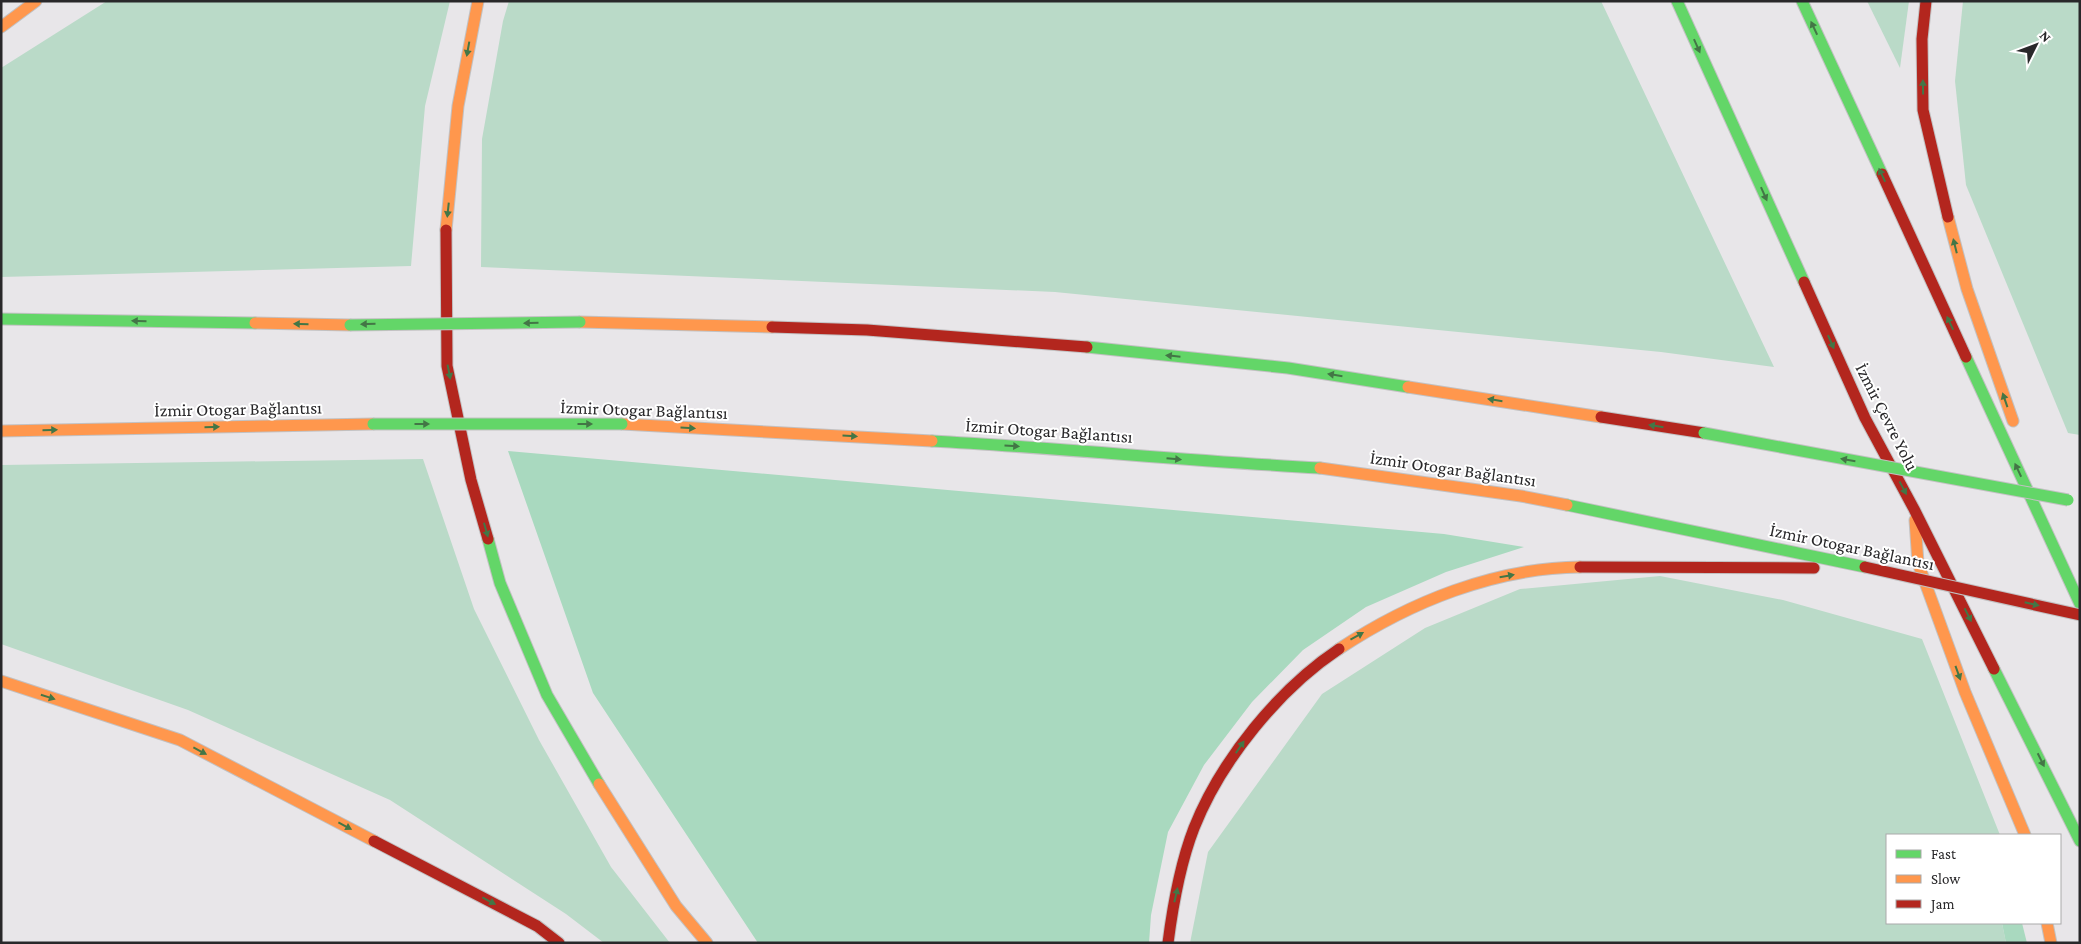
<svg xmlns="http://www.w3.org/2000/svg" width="2081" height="944" viewBox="0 0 2081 944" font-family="'Crimson Pro',serif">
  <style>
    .green { fill: #badac8 }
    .forest { fill: #a9d9bf }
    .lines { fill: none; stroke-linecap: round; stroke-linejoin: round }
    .fast-casing { stroke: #c2c1c2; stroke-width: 13 }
    .slow-casing { stroke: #c2c1c2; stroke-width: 13 }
    .jam-casing { stroke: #c2c1c2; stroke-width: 13 }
    .fast { stroke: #63d668; stroke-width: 11 }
    .slow { stroke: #ff974d; stroke-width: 11 }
    .jam { stroke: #b3261e; stroke-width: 11 }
    .fast-bridge-casing { stroke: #c2c1c2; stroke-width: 13; stroke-linecap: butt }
    .jam-bridge-casing { stroke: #c2c1c2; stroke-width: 13; stroke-linecap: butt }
    .fast-bridge { stroke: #63d668; stroke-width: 11 }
    .jam-bridge { stroke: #b3261e; stroke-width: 11 }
    .oneway { fill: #437646 }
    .labels { text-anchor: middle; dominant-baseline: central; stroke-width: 4; stroke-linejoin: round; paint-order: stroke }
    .street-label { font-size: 18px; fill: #29282a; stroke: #fff }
  </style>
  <rect width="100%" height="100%" fill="#e8e6e9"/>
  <g class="green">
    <polygon points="107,1 450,1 425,106 411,266 1,277 1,68"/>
    <polygon points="509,1 1601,1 1774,367 1661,352 1055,292 481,267 482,139 503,21"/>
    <polygon points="1867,1 1909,1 1900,68"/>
    <polygon points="1963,1 2080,1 2080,435 2068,433 1966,185 1955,81"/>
    <polygon points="423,459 474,609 539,740 611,867 670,943 604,943 566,914 390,800 188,710 1,644 1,465"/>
    <polygon points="1660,576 1783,600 1922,639 2000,835 1887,835 1887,923 2002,923 2006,943 1190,943 1208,852 1322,694 1425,628 1520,589"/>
  </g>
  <g class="forest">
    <polygon points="508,451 1444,534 1524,547 1446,572 1366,607 1303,650 1252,702 1204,765 1168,832 1151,915 1149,943 758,943 593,693"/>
    <polygon points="2002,923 2022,923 2027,943 2006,943"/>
  </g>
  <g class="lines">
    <g class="fast-casing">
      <g id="fast">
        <polyline points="1677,1 1804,282"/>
        <polyline points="1802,1 1882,174"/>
        <polyline points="1,319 255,323"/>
        <polyline points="1087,347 1288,368 1408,387"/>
        <polyline points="1966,357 2080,604"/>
        <path d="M932,441C1061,448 1190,461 1320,468"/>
        <polyline points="1567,505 1865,567"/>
        <polyline points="488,539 500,583 547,695 599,784"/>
        <polyline points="1994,669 2080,841"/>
      </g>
    </g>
    <g class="slow-casing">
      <g id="slow">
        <polyline points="1,27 36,1"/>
        <polyline points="1948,217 1967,289 2013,421"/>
        <polyline points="446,230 458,106 478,1"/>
        <polyline points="580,322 772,327"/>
        <polyline points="255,323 350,325"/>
        <polyline points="1408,387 1601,417"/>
        <polyline points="622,424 932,441"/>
        <polyline points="1,431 373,424"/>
        <polyline points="1320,468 1521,496 1567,505"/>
        <polyline points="1915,520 1918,563 1965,692 2025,835"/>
        <path d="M1339,649C1410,602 1494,568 1580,567"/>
        <polyline points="1,681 180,740 374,841"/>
        <polyline points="599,784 676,906 707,943"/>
        <polyline points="2047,923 2051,943"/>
      </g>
    </g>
    <g class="jam-casing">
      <g id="jam">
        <polyline points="1926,1 1922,39 1923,110 1948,217"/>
        <polyline points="1882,174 1966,357"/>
        <polyline points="446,230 447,366 471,480 488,539"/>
        <polyline points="1804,282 1865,418 1914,509 1994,669"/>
        <polyline points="772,327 867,330 1087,347"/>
        <polyline points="1601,417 1704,433"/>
        <polyline points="1580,567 1814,568"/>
        <polyline points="374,841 537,926 559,943"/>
        <path d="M1168,943C1173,904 1180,864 1194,828C1221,760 1279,689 1339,649"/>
      </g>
    </g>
    <use href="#fast" class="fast"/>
    <use href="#slow" class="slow"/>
    <use href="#jam" class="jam"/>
    <g class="fast-bridge-casing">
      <g id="fast-bridge">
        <polyline points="350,325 580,322"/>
        <polyline points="373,424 622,424"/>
        <polyline points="1704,433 2068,500"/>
      </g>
    </g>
    <g class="jam-bridge-casing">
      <polyline id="jam-bridge" points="1865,567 2080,615"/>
    </g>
    <use href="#fast-bridge" class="fast-bridge"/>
    <use href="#jam-bridge" class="jam-bridge"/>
  </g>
  <defs><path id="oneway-solid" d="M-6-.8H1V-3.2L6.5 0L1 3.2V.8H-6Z" transform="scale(1.25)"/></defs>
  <g class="oneway">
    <use href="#oneway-solid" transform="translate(1814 28) rotate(-115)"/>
    <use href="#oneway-solid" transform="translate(1697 46) rotate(66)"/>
    <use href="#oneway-solid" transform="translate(468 49) rotate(100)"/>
    <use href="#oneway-solid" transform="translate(1923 87) rotate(-91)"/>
    <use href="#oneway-solid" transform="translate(1882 175) rotate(-115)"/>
    <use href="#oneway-solid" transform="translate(1764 194) rotate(66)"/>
    <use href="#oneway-solid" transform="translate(448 210) rotate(96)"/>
    <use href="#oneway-solid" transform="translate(1955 246) rotate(-104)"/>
    <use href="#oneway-solid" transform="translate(139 321) rotate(-179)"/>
    <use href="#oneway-solid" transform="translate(531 323) rotate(179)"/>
    <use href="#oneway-solid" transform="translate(1950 323) rotate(-115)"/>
    <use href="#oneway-solid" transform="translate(301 324) rotate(-179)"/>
    <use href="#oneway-solid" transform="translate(368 324) rotate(179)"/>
    <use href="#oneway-solid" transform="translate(1831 342) rotate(66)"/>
    <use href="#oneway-solid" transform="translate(1173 356) rotate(-174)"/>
    <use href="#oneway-solid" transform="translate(449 372) rotate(79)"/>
    <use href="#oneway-solid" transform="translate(1335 375) rotate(-171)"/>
    <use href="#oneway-solid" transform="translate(1495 400) rotate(-171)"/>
    <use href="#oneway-solid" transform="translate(2005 400) rotate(-109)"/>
    <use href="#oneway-solid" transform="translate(422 424)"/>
    <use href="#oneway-solid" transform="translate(585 424)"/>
    <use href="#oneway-solid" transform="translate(1656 426) rotate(-171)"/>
    <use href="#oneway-solid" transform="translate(212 427) rotate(-1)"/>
    <use href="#oneway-solid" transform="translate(688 428) rotate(3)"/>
    <use href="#oneway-solid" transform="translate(50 430) rotate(-1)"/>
    <use href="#oneway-solid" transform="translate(850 436) rotate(3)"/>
    <use href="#oneway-solid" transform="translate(1012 446) rotate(3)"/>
    <use href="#oneway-solid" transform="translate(1174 459) rotate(5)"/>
    <use href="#oneway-solid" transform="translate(1848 460) rotate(-170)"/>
    <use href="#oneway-solid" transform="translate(2018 470) rotate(-115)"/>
    <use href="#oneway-solid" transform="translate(1903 488) rotate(62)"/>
    <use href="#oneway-solid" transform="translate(486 530) rotate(74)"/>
    <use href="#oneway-solid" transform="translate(1507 576) rotate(-10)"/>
    <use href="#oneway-solid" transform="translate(2032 604) rotate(13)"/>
    <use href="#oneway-solid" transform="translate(1968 615) rotate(63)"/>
    <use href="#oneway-solid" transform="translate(1357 636) rotate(-29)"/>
    <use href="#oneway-solid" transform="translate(1958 673) rotate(70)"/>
    <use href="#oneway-solid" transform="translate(48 697) rotate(18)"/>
    <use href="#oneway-solid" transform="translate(1240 747) rotate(-56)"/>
    <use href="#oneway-solid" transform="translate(200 751) rotate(28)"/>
    <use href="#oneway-solid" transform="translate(2041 760) rotate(64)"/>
    <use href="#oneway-solid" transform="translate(345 826) rotate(28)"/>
    <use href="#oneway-solid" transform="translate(1176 895) rotate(-77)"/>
    <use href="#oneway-solid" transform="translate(489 901) rotate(28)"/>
  </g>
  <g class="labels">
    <g class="street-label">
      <text transform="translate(238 409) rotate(-1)">İzmir Otogar Bağlantısı</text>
      <text transform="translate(644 410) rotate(2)">İzmir Otogar Bağlantısı</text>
      <text transform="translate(1887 417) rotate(63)">İzmir Çevre Yolu</text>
      <text transform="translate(1049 431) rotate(4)">İzmir Otogar Bağlantısı</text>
      <text transform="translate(1453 469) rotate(8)">İzmir Otogar Bağlantısı</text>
      <text transform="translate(1852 547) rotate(12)">İzmir Otogar Bağlantısı</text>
    </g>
  </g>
  <rect width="2081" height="944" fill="none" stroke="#29282a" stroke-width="5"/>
  <rect x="1886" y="834" width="175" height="90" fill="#ffffff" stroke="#a9a9aa"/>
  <rect x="1896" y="850" width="25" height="8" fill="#63d668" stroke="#a9a9aa"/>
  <text x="1931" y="859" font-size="15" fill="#29282a">Fast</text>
  <rect x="1896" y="875" width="25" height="8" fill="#ff974d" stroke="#a9a9aa"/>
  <text x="1931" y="884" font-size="15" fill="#29282a">Slow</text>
  <rect x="1896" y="900" width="25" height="8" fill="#b3261e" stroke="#a9a9aa"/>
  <text x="1931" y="909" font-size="15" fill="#29282a">Jam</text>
  <g transform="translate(2036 45) rotate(48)" stroke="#ffffff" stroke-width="4" paint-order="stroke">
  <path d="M0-4L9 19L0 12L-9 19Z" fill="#29282a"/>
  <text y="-8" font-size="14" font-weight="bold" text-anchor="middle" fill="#29282a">N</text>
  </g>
</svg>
